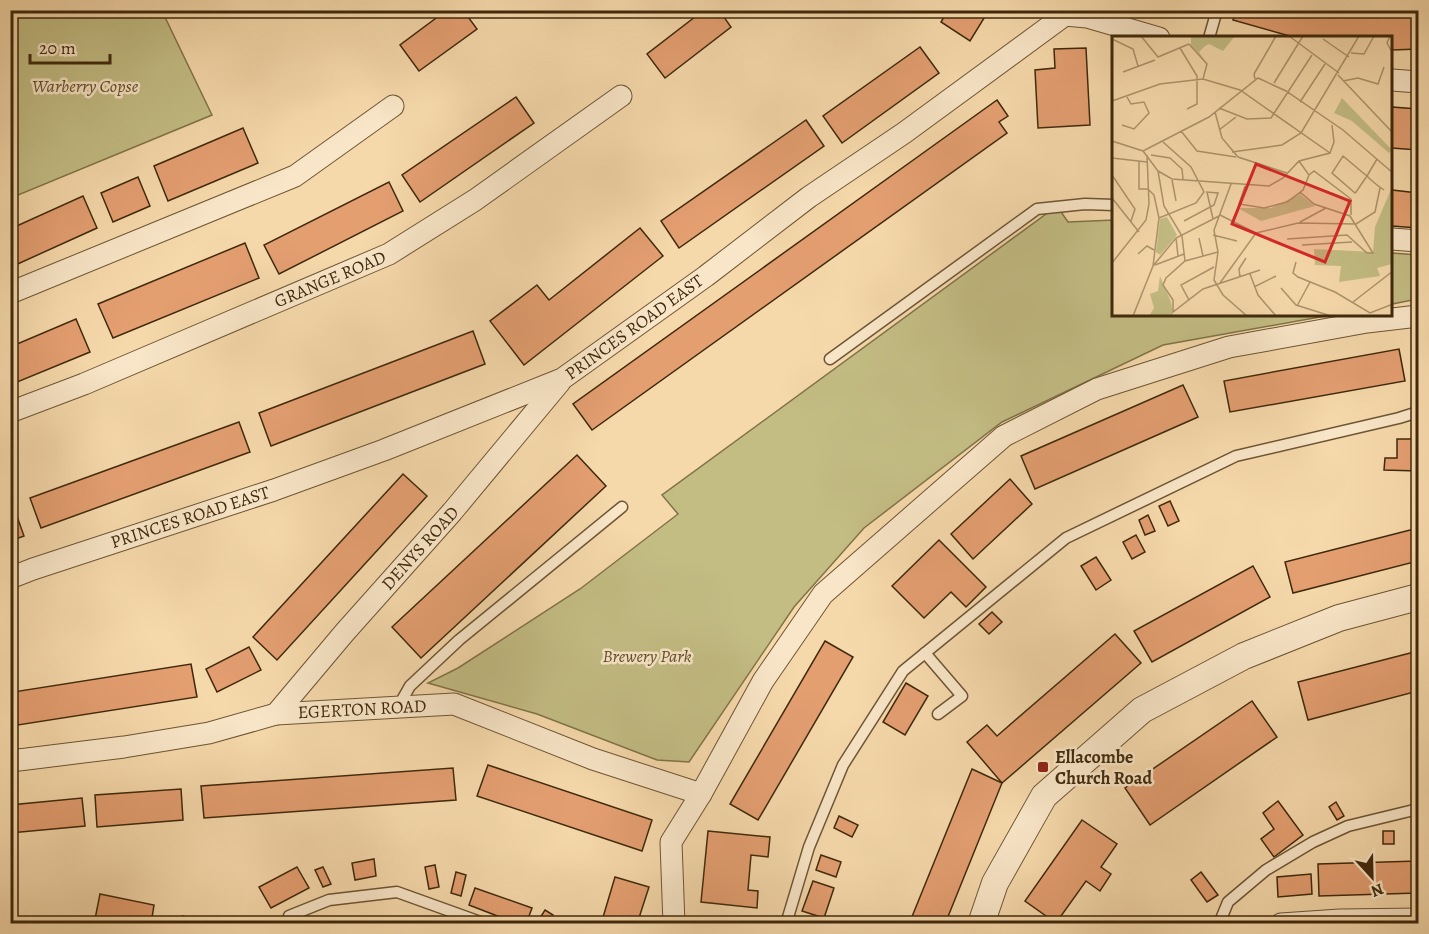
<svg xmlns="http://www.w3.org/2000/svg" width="1429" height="934" viewBox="0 0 1429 934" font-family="Alegreya,serif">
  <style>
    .green { fill: #c3bd84; stroke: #817348; stroke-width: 1.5 }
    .building { fill: #e49f71; stroke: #3f290c; stroke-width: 1.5 }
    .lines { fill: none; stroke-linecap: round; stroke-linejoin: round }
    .service-casing { stroke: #6d5534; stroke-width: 13 }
    .minor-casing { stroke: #6d5534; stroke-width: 23 }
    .tertiary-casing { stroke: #6d5534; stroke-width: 28 }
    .service { stroke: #f9e6c8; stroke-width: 10 }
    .minor { stroke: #f9e6c8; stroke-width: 21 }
    .tertiary { stroke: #f9e6c8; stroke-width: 26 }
    .poi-dot { fill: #8f2418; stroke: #f9e6c8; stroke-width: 2 }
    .labels { text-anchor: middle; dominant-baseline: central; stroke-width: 5; stroke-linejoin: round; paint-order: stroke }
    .park-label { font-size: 18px; font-style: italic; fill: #604e2a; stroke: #f9e6c8 }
    .street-label { font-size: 18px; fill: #3f290c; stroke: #f9e6c8 }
    .poi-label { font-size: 18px; font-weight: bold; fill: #3f290c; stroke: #f9e6c8; text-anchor: start }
    .inset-road { fill: none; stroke: #ad936b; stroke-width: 1.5 }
    .view { fill: #d62828; fill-opacity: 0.15; stroke: #d62828; stroke-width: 3 }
    .inset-edge { fill: none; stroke: #3f290c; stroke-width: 3 }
  </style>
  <rect width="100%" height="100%" fill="#f6d9ab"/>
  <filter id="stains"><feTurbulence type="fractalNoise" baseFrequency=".00333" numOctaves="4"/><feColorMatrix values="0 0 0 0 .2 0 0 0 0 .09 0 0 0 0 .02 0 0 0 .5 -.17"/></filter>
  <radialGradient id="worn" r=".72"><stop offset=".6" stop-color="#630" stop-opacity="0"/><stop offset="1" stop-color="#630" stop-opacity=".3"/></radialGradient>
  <g class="green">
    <polygon points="11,10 162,11 212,115 11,198"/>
    <polygon points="1057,206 1068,222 1114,220 1114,315 1331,315 1163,345 1002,422 864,528 794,607 689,762 657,760 537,714 428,683 458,668 580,589 678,514 662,495"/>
    <polygon points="1392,253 1418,255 1418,299 1392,304"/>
  </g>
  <g class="building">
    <polygon points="447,10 463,10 477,29 419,71 400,45"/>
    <polygon points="704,10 719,10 731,27 665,78 647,54"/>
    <polygon points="948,10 989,10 970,41 941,22"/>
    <polygon points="1236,10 1418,10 1418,49 1392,50 1392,38 1297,38 1233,20"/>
    <polygon points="920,47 939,73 842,143 823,116"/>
    <polygon points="1086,48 1090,125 1038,128 1035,70 1055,68 1054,49"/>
    <polygon points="516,97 534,123 420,202 402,175"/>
    <polygon points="997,100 1008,116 999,122 1007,133 592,430 573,404"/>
    <polygon points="1392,107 1418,109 1418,150 1392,148"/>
    <polygon points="806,120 824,146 679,248 661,221"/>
    <polygon points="243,128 258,163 168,201 154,166"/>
    <polygon points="138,177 150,206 113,222 101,193"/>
    <polygon points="389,182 403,211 279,274 264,245"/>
    <polygon points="1392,190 1418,193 1418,228 1392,226"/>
    <polygon points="83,196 97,228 11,267 10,229"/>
    <polygon points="640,228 663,256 524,365 490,321 537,285 549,300"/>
    <polygon points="245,243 259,278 113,338 98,304"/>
    <polygon points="76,319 90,352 10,385 10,347"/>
    <polygon points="473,331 485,364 271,446 259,413"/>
    <polygon points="1399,349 1405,381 1230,412 1224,381"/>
    <polygon points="1183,385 1198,417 1035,489 1021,456"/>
    <polygon points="239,422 250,452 41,528 30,498"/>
    <polygon points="1397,439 1418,439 1418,471 1384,470 1385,458 1397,458"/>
    <polygon points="577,455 606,486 421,658 392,627"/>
    <polygon points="403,474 427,496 277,660 253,637"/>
    <polygon points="1010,479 1032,504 973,559 951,534"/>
    <polygon points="1170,501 1179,521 1168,526 1159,506"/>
    <polygon points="13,505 24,536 10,541 10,506"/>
    <polygon points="1148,515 1155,531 1145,535 1139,520"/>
    <polygon points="1418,528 1418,561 1293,593 1285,562"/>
    <polygon points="1136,535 1145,552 1132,559 1123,542"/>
    <polygon points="939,540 986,587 966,607 951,592 924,618 892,586"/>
    <polygon points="1096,557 1111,580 1096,590 1081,566"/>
    <polygon points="1253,566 1270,597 1152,662 1134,631"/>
    <polygon points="992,612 1002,622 989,634 979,624"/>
    <polygon points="1115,634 1141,663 1002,783 967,742 987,725 997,736"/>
    <polygon points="825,641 853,657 758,820 730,804"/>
    <polygon points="249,647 261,670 217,692 206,669"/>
    <polygon points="1418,651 1418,691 1308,720 1298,682"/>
    <polygon points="191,664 197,697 18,725 13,692"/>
    <polygon points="906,683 928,696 905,735 883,722"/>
    <polygon points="1252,701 1277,737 1150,825 1125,788"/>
    <polygon points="488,765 652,820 642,851 477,796"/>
    <polygon points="453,768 456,800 204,818 201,786"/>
    <polygon points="972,769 1002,783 945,924 909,924"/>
    <polygon points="181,789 183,820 97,827 95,795"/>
    <polygon points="82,798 85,826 10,833 10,805"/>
    <polygon points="1278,801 1303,835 1274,857 1261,839 1274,829 1263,813"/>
    <polygon points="1336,802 1344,816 1337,820 1329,807"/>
    <polygon points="839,816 858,825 852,837 834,828"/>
    <polygon points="1082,820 1117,844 1101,867 1111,874 1100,891 1086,881 1056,923 1025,901"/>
    <polygon points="708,831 770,837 768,857 751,855 748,890 758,891 757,908 701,902"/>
    <rect x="1383" y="831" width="11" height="13"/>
    <polygon points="821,855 841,862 836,877 816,870"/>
    <polygon points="374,859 376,876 355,880 352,863"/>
    <polygon points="1418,861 1418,893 1319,896 1318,864"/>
    <polygon points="435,865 439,887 429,889 425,867"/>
    <polygon points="297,867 309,888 271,908 259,887"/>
    <polygon points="323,867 331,884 323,887 315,870"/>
    <polygon points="456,872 466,875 461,896 451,893"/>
    <polygon points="1201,872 1218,895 1207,902 1191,880"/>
    <polygon points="1311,874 1312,894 1278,897 1277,877"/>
    <polygon points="615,877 649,887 637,924 601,924"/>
    <polygon points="813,881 834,888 824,918 802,911"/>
    <polygon points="475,888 532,908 526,924 518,924 469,905"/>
    <polygon points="100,894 154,905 151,924 94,924"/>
    <polygon points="545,910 553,915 547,924 536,924"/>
    <polygon points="183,916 207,924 181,924"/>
  </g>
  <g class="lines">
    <g class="service-casing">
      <g id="service">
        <polyline points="1209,38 1217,10"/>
        <polyline points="830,359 1037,209 1085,204 1114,205"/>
        <polyline points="925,653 962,696 938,714"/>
        <polyline points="398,707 410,686 459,640 622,507"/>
        <polyline points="289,916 329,900 397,892 486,924"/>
        <polyline points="786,924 809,847 843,765 903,671 1066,538 1236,456 1399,418 1418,412"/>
        <polyline points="1219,924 1228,902 1266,870 1313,842 1348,826 1418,809"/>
      </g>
    </g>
    <g class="minor-casing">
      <g id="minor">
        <polyline points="1066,10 1065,15 1087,17 1159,38"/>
        <polyline points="1392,80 1418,82"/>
        <polyline points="1392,239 1418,241"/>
        <polyline points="10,293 295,176 393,106"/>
        <polyline points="10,412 84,384 389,254 475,200 621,96"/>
        <polyline points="10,578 33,569 274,490 384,450 562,379 706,276 809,197 904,133 1065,15"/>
        <polyline points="276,714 345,632 452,512 560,382"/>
        <polyline points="10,759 19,760 124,747 209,733 276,714 454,704 593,759 701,794"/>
        <polyline points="674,924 671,842 701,794 763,681 823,594 1004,436 1097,389 1229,347 1367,322 1418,316"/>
        <polyline points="1281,924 1340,920 1418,919"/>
      </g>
    </g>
    <g class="tertiary-casing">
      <polyline id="tertiary" points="981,924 995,883 1044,796 1142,710 1244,656 1339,618 1418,597"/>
    </g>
    <use href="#service" class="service"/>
    <use href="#minor" class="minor"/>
    <use href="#tertiary" class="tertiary"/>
  </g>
  <rect class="poi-dot" x="1037" y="761" width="12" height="12" rx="3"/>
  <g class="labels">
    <g class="park-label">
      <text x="85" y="86">Warberry Copse</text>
      <text x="647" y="656">Brewery Park</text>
    </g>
    <g class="street-label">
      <text transform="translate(330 279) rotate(-23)">GRANGE ROAD</text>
      <text transform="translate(634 327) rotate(-36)">PRINCES ROAD EAST</text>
      <text transform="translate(190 517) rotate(-18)">PRINCES ROAD EAST</text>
      <text transform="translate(420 548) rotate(-48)">DENYS ROAD</text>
      <text transform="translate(362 709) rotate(-3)">EGERTON ROAD</text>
    </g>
    <g class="poi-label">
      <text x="1055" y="757">Ellacombe<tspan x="1055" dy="21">Church Road</tspan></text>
    </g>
  </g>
  <g transform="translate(1112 36)">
    <rect width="280" height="280" fill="#f6d9ab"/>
    <path d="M79,0H123L111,15L97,8L93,10L87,16L93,25L79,9ZM230,62L280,114L277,117L240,85L222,77ZM280,151V228L265,232L268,240L227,246L229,230L203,229L202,213L261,216L263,191ZM188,158L203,170L149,185L126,172H159ZM55,181L65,199L48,219L44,216L48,183ZM48,240L59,266L61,280H37L42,272L38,258L46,255Z" fill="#c3bd84"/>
    <path class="inset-road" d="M29,0L46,21L77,8M177,0L227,37M278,0L275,7L281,18M0,3L21,13L26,30M211,3L237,21M77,8L95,28L91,43M68,12L85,40V68L75,73M239,17L252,18L262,0M11,36L43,24M226,39L281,97M143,43L142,38L164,0M231,45L246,42L266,48L272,31M162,47L191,0M0,65L48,48L91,43L128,54L218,117M188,66L213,28M107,72L135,83L159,82L200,19M103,76L110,102L126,121L175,137M10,89L22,93L37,77L32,66L19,68L15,61M107,94L124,81M69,95L85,115L124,121M0,105L31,115L46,135L52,170L70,200L73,225M31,115L97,81L146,42L174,55L231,94L281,137M120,116L170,109L189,97L247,0M39,119L58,122L70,133L71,143M0,122L35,126M265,123L255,140L244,156L243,157L220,137L231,120L237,125L250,136L255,140L258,143L265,149L272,154M27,126V153H36M46,135L60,143L157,150L171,142L187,125L218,117L222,106L220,89M0,139L23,173L19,185M197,139L202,135L239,163V179M60,144L64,165M119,148L102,194L106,216L102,244L111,259L135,280M133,150L127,168L152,172L175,166L191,154L197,139L187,125M36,153L42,159L47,182L41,230M95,156L101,183M0,162L27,196M108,179L144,197L108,247M47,182L84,167L92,156L79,131L51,106M72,185L102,169L106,157L94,156M188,186L214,172M144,197L186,187L244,188L263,176L268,152M101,199L125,205M64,202L66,220M87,202L91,220M175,203L235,199L255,217H261L238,180L202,168L188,156M190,209L240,206M106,216L73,225L54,242L51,249L61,264V276L91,253L148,234M26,218L35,210L42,214M184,226L181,237L186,241L223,256L258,277L281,268M0,227L34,184L37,168L35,119M43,229L72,218M138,238L146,259L164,280M128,241L127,233L134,222M142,251L164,240M169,252L184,269L219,280M77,264L69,249L102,231M241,266L281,235M185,270L198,246M21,280L41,230L64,202L107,180"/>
    <path class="view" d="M144,128L238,165L213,226L120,188Z"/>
    <rect width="280" height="280" class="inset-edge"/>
  </g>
  <rect width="1429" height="934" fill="none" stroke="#f6d9ab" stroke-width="36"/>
  <rect x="12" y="12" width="1405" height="910" fill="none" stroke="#3f290c" stroke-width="3"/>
  <rect x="18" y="18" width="1393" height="898" fill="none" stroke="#3f290c" stroke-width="1.5"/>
  <g transform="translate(1372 877) rotate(158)" stroke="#f9e6c8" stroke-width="4.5" paint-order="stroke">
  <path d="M0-4.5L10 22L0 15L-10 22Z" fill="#3f290c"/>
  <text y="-9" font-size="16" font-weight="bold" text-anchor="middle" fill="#3f290c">N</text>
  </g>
  <path d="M30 54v9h80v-9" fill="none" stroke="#3f290c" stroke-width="3"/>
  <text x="39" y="54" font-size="18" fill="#3f290c" stroke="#f9e6c8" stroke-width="4.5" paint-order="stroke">20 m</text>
  <rect width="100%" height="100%" filter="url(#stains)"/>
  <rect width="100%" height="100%" fill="url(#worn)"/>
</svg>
